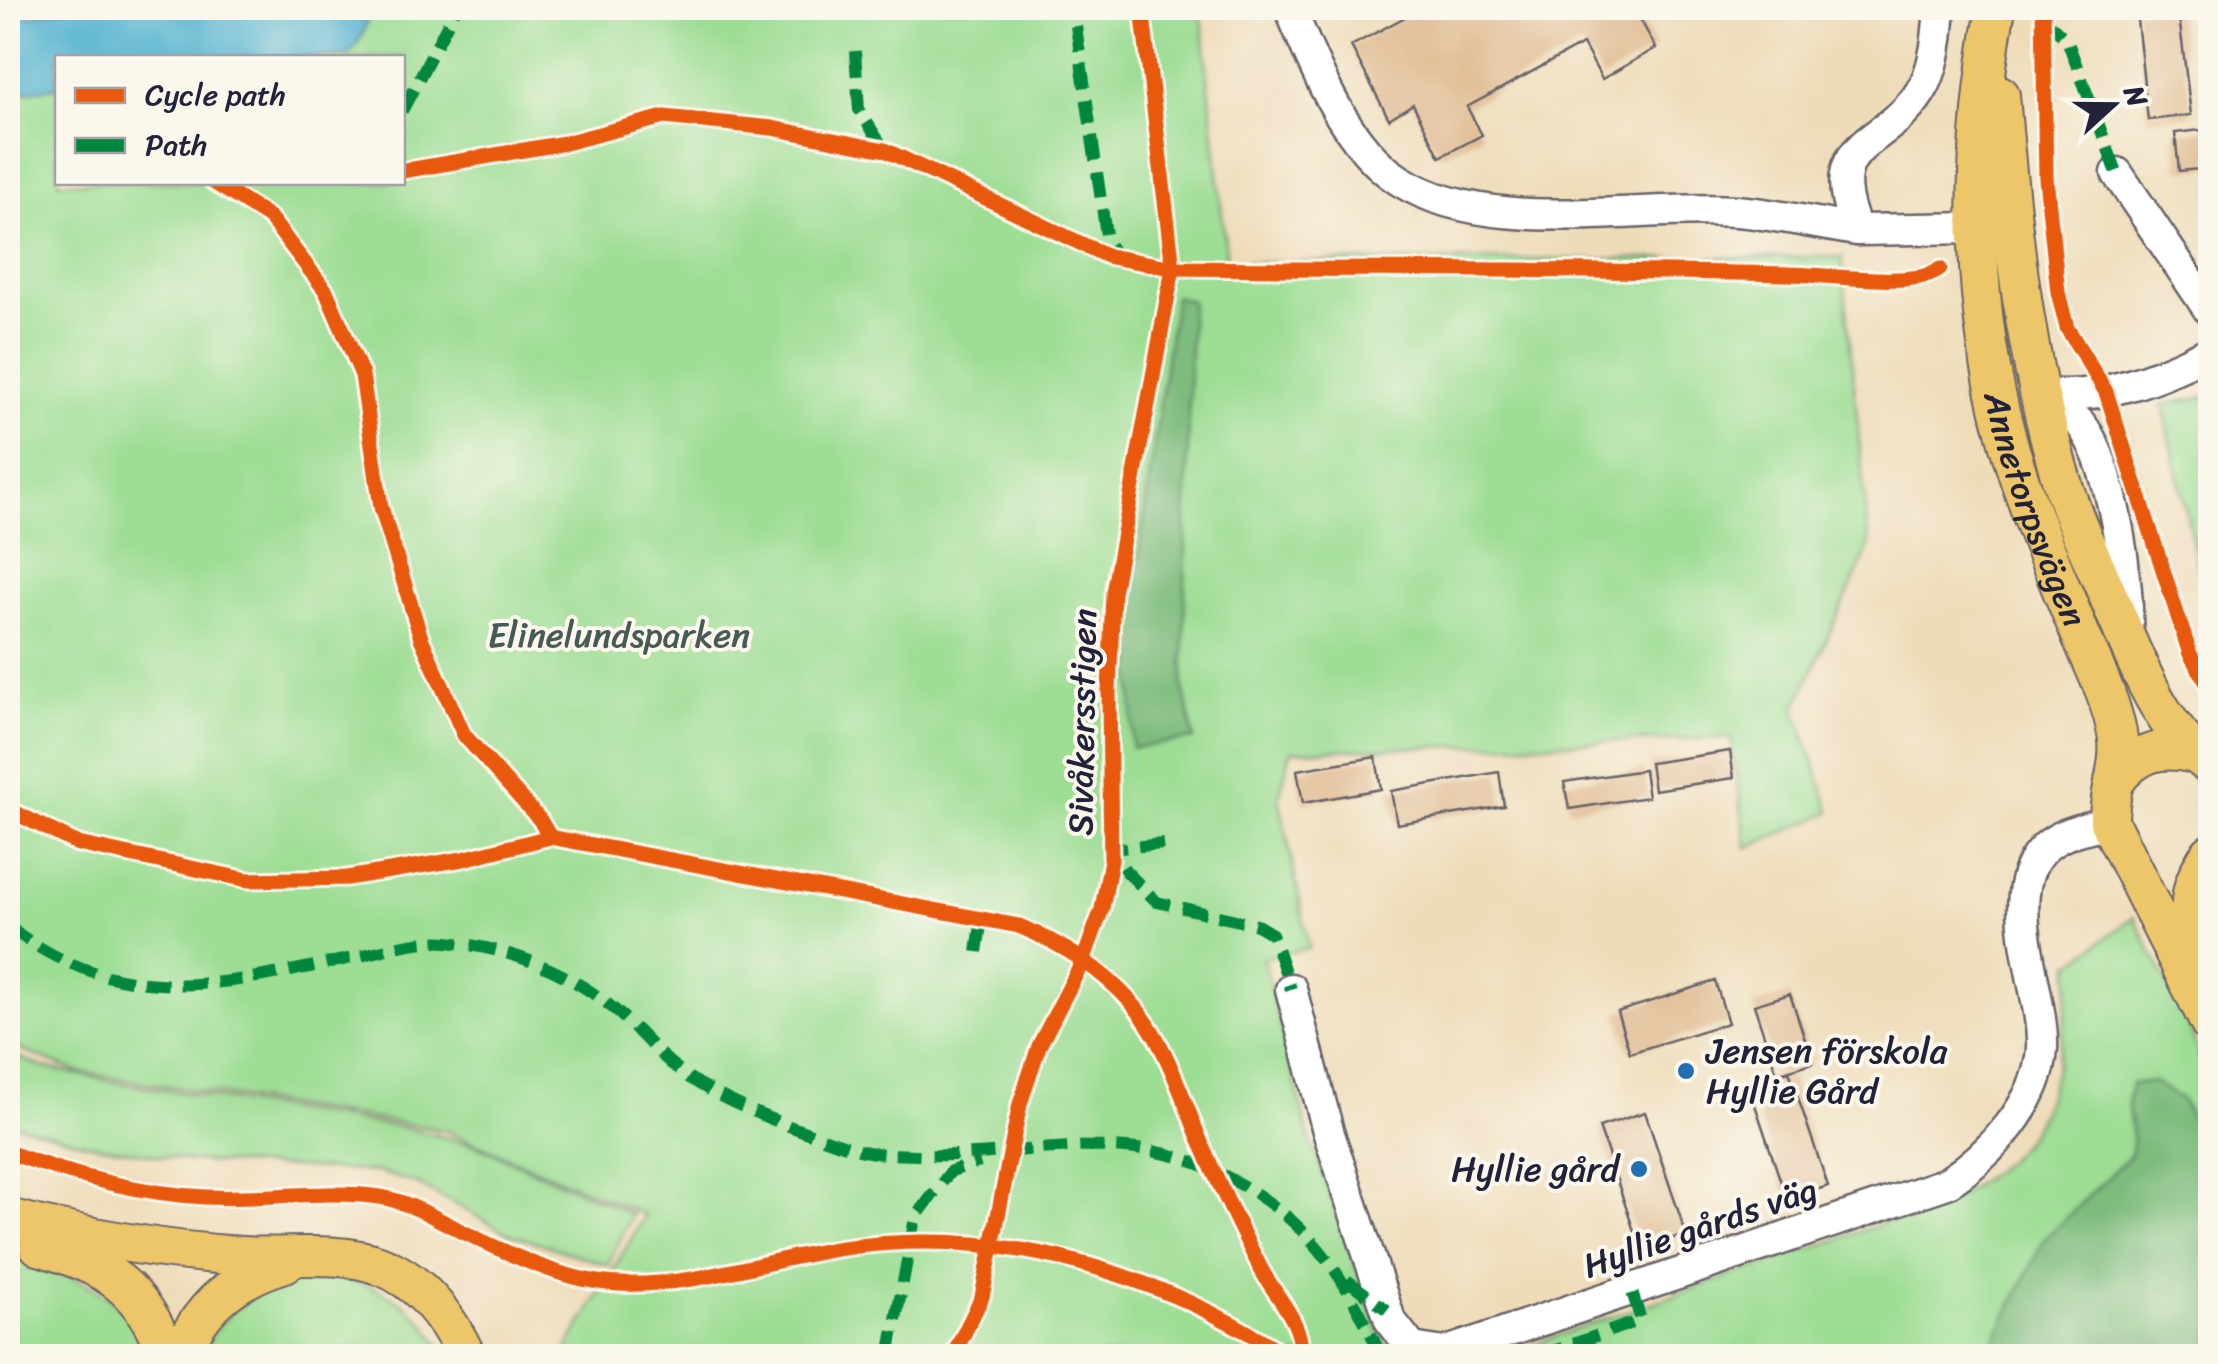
<svg xmlns="http://www.w3.org/2000/svg" width="2218" height="1364" viewBox="0 0 2218 1364" font-family="Sriracha,sans-serif">
  <style>
    .green { fill: #9ddd94; stroke: #608068; stroke-width: 2.5; fill-rule: evenodd }
    .forest { fill: #7ebc7e; stroke: #506f5c; stroke-width: 2.5 }
    .water { fill: #51b2d0; stroke: #3a6a86; stroke-width: 2.5 }
    .building { fill: #deb88d }
    .lines { fill: none; stroke-linecap: round; stroke-linejoin: round }
    .minor-casing { stroke: #696367; stroke-width: 35 }
    .major-casing { stroke: #696367; stroke-width: 42 }
    .minor { stroke: #fff; stroke-width: 30 }
    .major { stroke: #ecc669; stroke-width: 38 }
    .quiet { stroke: #00873e; stroke-width: 12; stroke-dasharray: 25 12; stroke-linecap: butt }
    .cycleway-casing { stroke: #fbf7ec; stroke-width: 21 }
    .cycleway { stroke: #e8590c; stroke-width: 15 }
    .poi-dot { fill: #1f6fb2; stroke: #fbf7ec; stroke-width: 4 }
    .labels { text-anchor: middle; dominant-baseline: central; stroke-width: 8; stroke-linejoin: round; paint-order: stroke }
    .street-label { font-size: 35px; fill: #22223b; stroke: #fbf7ec }
    .park-label { font-size: 35px; fill: #475a56; stroke: #fbf7ec }
    .poi-label { font-size: 35px; fill: #22223b; stroke: #fbf7ec; text-anchor: start }
  </style>
  <rect width="100%" height="100%" fill="#fbf7ec"/>
  <filter id="ink" filterUnits="userSpaceOnUse"><feTurbulence type="fractalNoise" baseFrequency=".01" numOctaves="2"/><feDisplacementMap in="SourceGraphic" scale="20" xChannelSelector="R" yChannelSelector="G"/><feConvolveMatrix kernelMatrix="1 2 1 2 8 2 1 2 1" color-interpolation-filters="sRGB"/></filter>
  <filter id="wash" filterUnits="userSpaceOnUse"><feTurbulence type="fractalNoise" baseFrequency=".0048" numOctaves="4" result="noise"/><feDisplacementMap in="SourceGraphic" scale="40" xChannelSelector="R" yChannelSelector="G"/><feGaussianBlur stdDeviation="2.25" result="paint"/><feColorMatrix in="noise" values="0 0 0 0 0 0 0 0 0 0 0 0 0 0 0 0 0 1.4 0 .05"/><feComposite in="paint" operator="in"/></filter>
  <g filter="url(#wash)">
    <rect width="100%" height="100%" fill="#eedcb9"/>
    <g class="green">
      <path d="M8,8H1201L1227,263L1842,257L1869,547L1795,709L1831,812L1747,848L1731,738L1291,751L1279,797L1309,948L1263,958L1309,1137L1381,1336L1403,1356H563L645,1215L444,1130L78,1072L8,1045ZM58,58H402V182H58Z"/>
      <polygon points="2210,396 2210,622 2163,405"/>
      <path d="M2134,917L2189,1026L2210,1087V1356H1498L1957,1198C1973,1185 1992,1174 2007,1160C2059,1115 2064,1027 2071,964Z"/>
      <polygon points="8,1053 42,1067 115,1082 406,1128 473,1144 632,1214 608,1265 510,1234 415,1183 378,1172 189,1161 85,1143 8,1122"/>
      <path d="M8,1255C62,1273 135,1290 146,1356H8Z"/>
      <path d="M316,1276C373,1279 420,1303 445,1356H200C223,1307 264,1284 316,1276Z"/>
    </g>
    <g class="forest">
      <polygon points="1175,296 1191,301 1183,687 1194,739 1132,748 1133,595"/>
      <path d="M2152,1081L2180,1098L2210,1151V1356H1987L2044,1239L2130,1156C2138,1130 2120,1109 2132,1084Z"/>
    </g>
    <path class="water" d="M69,8H368C369,26 359,44 347,57L58,58L57,87L8,94V19Z"/>
    <g id="blocks">
      <g class="building">
        <polygon points="1422,8 1634,8 1656,48 1602,79 1583,44 1467,107 1482,135 1440,157 1413,104 1389,119 1351,46"/>
        <polygon points="2178,8 2191,115 2148,120 2136,11"/>
        <polygon points="2210,129 2210,168 2179,171 2175,133"/>
        <polygon points="1730,751 1734,778 1654,790 1650,763"/>
        <polygon points="1376,757 1381,789 1303,803 1297,770"/>
        <polygon points="1644,770 1648,797 1569,809 1564,782"/>
        <polygon points="1499,772 1504,806 1397,824 1391,791"/>
        <polygon points="1715,981 1728,1023 1630,1053 1617,1012"/>
        <polygon points="1790,994 1813,1063 1777,1074 1754,1005"/>
        <polygon points="1789,1071 1828,1186 1787,1200 1748,1084"/>
        <polygon points="1645,1112 1686,1234 1640,1249 1599,1127"/>
      </g>
    </g>
  </g>
  <g filter="url(#ink)">
    <use href="#blocks" fill-opacity="0" stroke="#696367" stroke-width="2.5"/>
    <g class="lines">
      <g class="minor-casing">
        <g id="minor">
          <path d="M1290,8C1313,64 1345,146 1399,180C1488,237 1633,205 1736,211C1776,214 1817,224 1857,230"/>
          <path d="M1940,8C1938,33 1936,61 1925,84C1891,150 1816,134 1857,230L1976,228L1999,223"/>
          <polyline points="2117,173 2210,311"/>
          <path d="M2040,394C2054,404 2073,414 2083,427C2114,471 2130,584 2127,637"/>
          <path d="M2042,394C2103,400 2156,379 2210,352"/>
          <path d="M1291,989L1328,1131L1390,1320L1412,1348L1444,1353L1947,1183C1990,1155 2039,1103 2042,1048C2045,986 1985,869 2065,835C2078,829 2095,826 2109,822"/>
        </g>
      </g>
      <g class="major-casing">
        <g id="major">
          <path id="s1" d="M1996,8C1971,149 1968,295 2006,435C2024,501 2051,564 2077,626C2091,661 2110,696 2117,733C2123,763 2108,792 2109,822L2210,1024"/>
          <path d="M2000,95C2011,226 2024,358 2063,485C2076,528 2098,570 2115,612C2137,664 2163,732 2210,765"/>
          <path d="M2115,781C2136,753 2160,745 2194,754"/>
          <path d="M2210,854C2178,900 2192,923 2210,971"/>
          <path d="M8,1218C84,1237 163,1251 242,1256C286,1259 336,1250 379,1265C421,1281 448,1317 466,1356"/>
          <path d="M39,1246C107,1266 143,1287 167,1356"/>
          <path d="M181,1356C199,1306 235,1278 285,1263"/>
        </g>
      </g>
      <use href="#minor" class="minor"/>
      <use href="#major" class="major"/>
      <g class="quiet">
        <polyline points="2043,18 2067,40 2117,173"/>
        <polyline points="1076,26 1107,242 1118,258"/>
        <polyline points="855,51 859,110 885,150"/>
        <polyline points="402,111 456,8"/>
        <polyline points="1163,844 1111,849 1125,870 1157,902 1257,925 1272,934 1291,989"/>
        <path d="M8,926C118,1011 221,986 347,959C380,952 413,939 447,942C510,948 575,973 622,1016C645,1037 665,1062 691,1079C739,1110 801,1131 855,1149C874,1155 897,1154 917,1155C1018,1159 1120,1125 1215,1171C1305,1214 1341,1268 1381,1356"/>
        <polyline points="977,952 982,918"/>
        <polyline points="1347,1280 1387,1310"/>
        <polyline points="889,1356 915,1218 951,1171 980,1162"/>
        <polyline points="1539,1356 1641,1320 1631,1289"/>
      </g>
      <g class="cycleway-casing">
        <g id="cycleway">
          <polyline points="2043,8 2046,178 2058,292 2067,328 2106,392 2190,654 2210,688"/>
          <path d="M402,171L565,143L664,117L772,128L885,150L1107,256L1173,268C1379,270 1585,269 1790,274C1822,274 1917,289 1940,269"/>
          <path d="M213,182L270,218L326,291L362,375L381,507L421,638L464,735L540,820L550,837L1019,926C1060,943 1101,969 1131,1002C1167,1043 1181,1096 1202,1145C1220,1187 1240,1228 1261,1269C1276,1298 1303,1321 1301,1356"/>
          <polyline points="8,809 78,844 248,880 347,878 463,859 550,837"/>
          <path d="M8,1152C70,1175 140,1194 206,1197C261,1200 326,1189 380,1197C407,1201 438,1219 463,1232C509,1254 568,1283 620,1284C696,1287 768,1259 843,1248C1001,1225 1154,1271 1287,1356"/>
          <polyline points="953,1356 982,1297 1020,1104 1039,1046 1083,961 1102,909 1111,860 1109,691 1113,593 1173,268 1142,8"/>
        </g>
      </g>
      <use href="#cycleway" class="cycleway"/>
    </g>
  </g>
  <g class="poi-dot">
    <circle cx="1686" cy="1071" r="10"/>
    <circle cx="1639" cy="1169" r="10"/>
  </g>
  <g class="labels">
    <g class="street-label">
      <text stroke="none"><textPath href="#s1" startOffset="510">Annetorpsvägen</textPath></text>
      <text transform="translate(1082 722) rotate(-89)">Sivåkersstigen</text>
      <text transform="translate(1700 1227) rotate(-19)">Hyllie gårds väg</text>
    </g>
    <g class="park-label">
      <text x="619" y="635">Elinelundsparken</text>
    </g>
    <g class="poi-label">
      <text x="1706" y="1051">Jensen förskola<tspan x="1706" dy="40">Hyllie Gård</tspan></text>
      <text x="1619" y="1169" text-anchor="end">Hyllie gård</text>
    </g>
  </g>
  <rect width="2218" height="1364" fill="none" stroke="#fbf7ec" stroke-width="40"/>
  <rect x="55" y="55" width="350" height="130" fill="#fbf7ec" stroke="#a4a2a5" stroke-width="2.5"/>
  <rect x="75" y="88" width="50" height="15" fill="#e8590c" stroke="#a4a2a5" stroke-width="2.5"/>
  <text x="145" y="105" font-size="30" fill="#22223b">Cycle path</text>
  <rect x="75" y="138" width="50" height="15" fill="#00873e" stroke="#a4a2a5" stroke-width="2.5"/>
  <text x="145" y="155" font-size="30" fill="#22223b">Path</text>
  <g transform="translate(2113 105) rotate(69)" stroke="#fbf7ec" stroke-width="8" paint-order="stroke">
  <path d="M0-8L18 38L0 25L-18 38Z" fill="#22223b"/>
  <text y="-15" font-size="28" font-weight="bold" text-anchor="middle" fill="#22223b">N</text>
  </g>
</svg>
